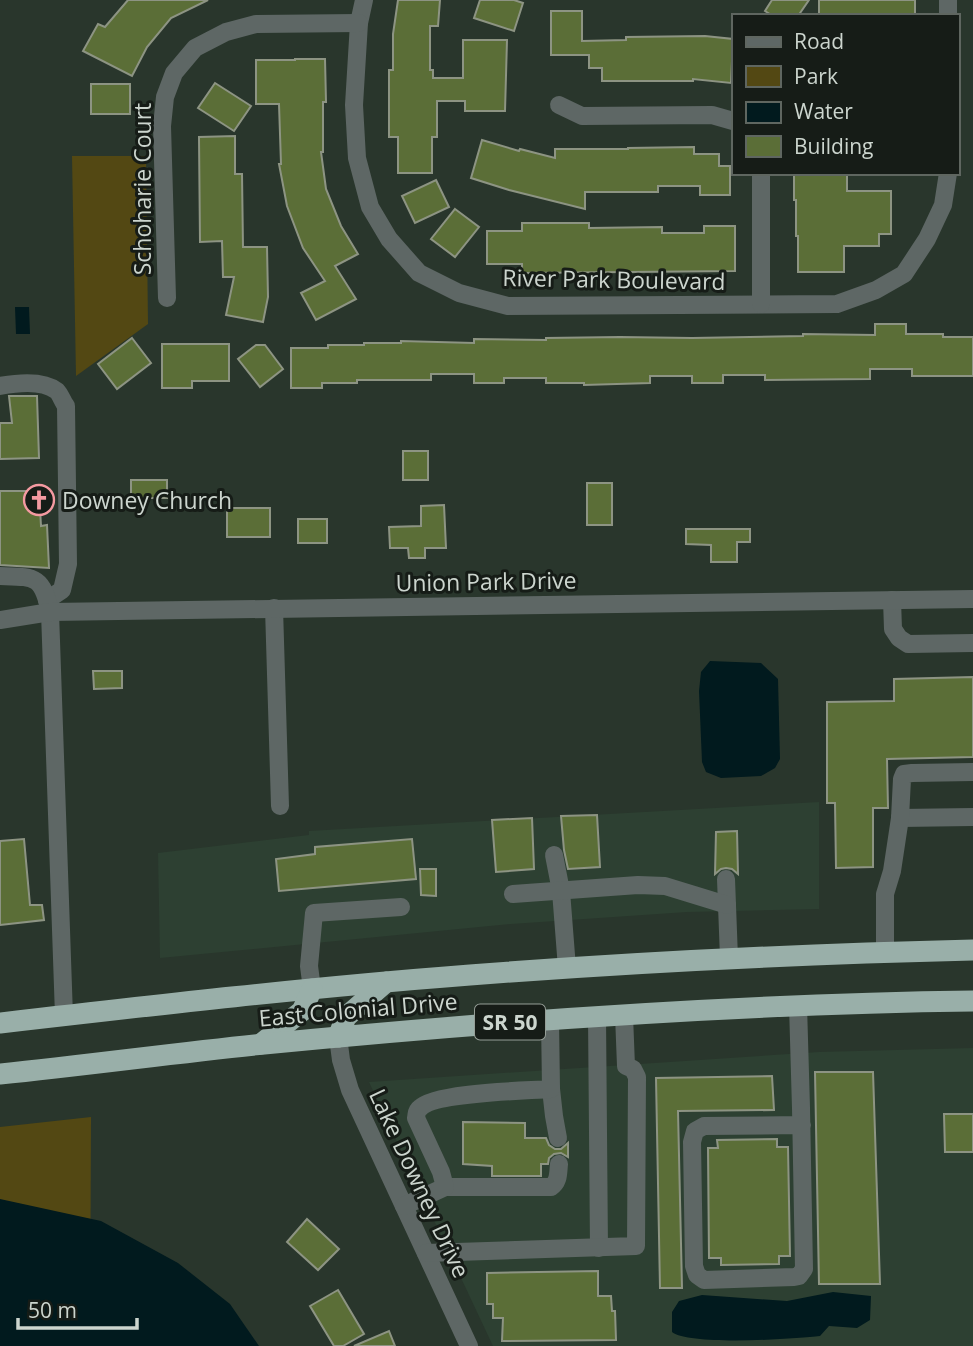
<svg xmlns="http://www.w3.org/2000/svg" width="973" height="1346" viewBox="0 0 973 1346" font-family="'Open Sans',sans-serif">
  <style>
    .built { fill: #2d4032 }
    .green { fill: #534813 }
    .water { fill: #011a1e }
    .building { fill: #5b6e37; stroke: #8d9483; stroke-width: 2 }
    .lines { fill: none; stroke-linecap: round; stroke-linejoin: round }
    .minor { stroke: #5e6765; stroke-width: 18 }
    .highway { stroke: #99afa9; stroke-width: 21 }
    .labels { text-anchor: middle; dominant-baseline: central; stroke-width: 6; stroke-linejoin: round; paint-order: stroke }
    .shield { fill: #161c17; stroke: #959e97; stroke-width: 2 }
    .shield-label { font-size: 21px; font-weight: bold; fill: #ccd5ce }
    .street-label { font-size: 23px; fill: #ccd5ce; stroke: #161c17 }
    .poi-label { font-size: 23px; fill: #ccd5ce; stroke: #161c17; text-anchor: start }
  </style>
  <rect width="100%" height="100%" fill="#29362c"/>
  <g class="built">
    <polygon points="819,802 819,909 687,912 511,924 160,958 158,853 309,835 309,831"/>
    <polygon points="973,1048 973,1346 493,1346 369,1082 819,1052"/>
  </g>
  <g class="green">
    <polygon points="72,156 146,156 148,324 76,376"/>
    <polygon points="91,1117 90,1346 0,1346 0,1127"/>
  </g>
  <g class="water">
    <polygon points="15,307 29,307 30,334 16,334"/>
    <polygon points="710,661 761,663 778,679 780,759 775,768 761,776 721,778 706,772 702,762 699,691 701,672"/>
    <polygon points="0,1199 101,1221 178,1263 230,1304 259,1346 0,1346"/>
    <path d="M833,1292L871,1296L870,1320L857,1328L829,1326L820,1336C793,1339 690,1346 672,1332V1312L679,1301L702,1295L787,1301Z"/>
  </g>
  <g class="building">
    <polygon points="128,0 208,0 171,18 147,47 132,76 83,51 98,24 105,27"/>
    <polygon points="398,0 440,0 438,26 430,26 430,70 433,70 433,78 463,78 463,40 507,40 505,111 465,111 465,101 437,101 437,137 432,137 432,173 398,173 398,137 389,137 389,70 393,70 393,34"/>
    <polygon points="480,0 514,0 523,3 514,31 474,18"/>
    <polygon points="772,0 809,0 798,16 773,16 765,11"/>
    <rect x="819" y="0" width="96" height="16"/>
    <polygon points="551,11 582,11 582,41 626,40 626,37 705,36 733,39 731,83 693,79 693,81 602,81 602,68 589,68 589,55 551,55"/>
    <polygon points="295,59 325,59 326,102 323,102 323,152 321,152 326,189 341,226 358,254 335,266 356,299 316,320 301,293 325,281 303,248 287,206 279,164 281,164 279,104 256,104 256,60 295,60"/>
    <polygon points="215,83 251,106 234,131 198,108"/>
    <rect x="91" y="84" width="39" height="30"/>
    <polygon points="235,136 235,174 242,174 243,247 267,247 268,297 263,322 226,315 234,277 223,277 222,241 200,242 199,137"/>
    <polygon points="482,140 519,151 520,149 555,158 555,149 628,149 628,148 694,147 694,154 719,154 719,166 730,166 730,195 700,195 700,186 658,186 658,192 585,192 585,209 509,190 471,178"/>
    <polygon points="794,173 847,173 847,191 891,191 891,234 879,234 879,246 844,246 844,272 798,272 798,236 796,236 796,200 794,200"/>
    <polygon points="436,180 449,207 415,223 402,196"/>
    <polygon points="455,209 479,227 455,257 431,239"/>
    <polygon points="522,223 589,223 589,228 662,227 662,233 704,233 704,226 735,226 735,271 522,273 522,264 487,264 487,231 522,231"/>
    <polygon points="875,324 906,324 906,334 943,334 943,337 973,337 973,376 912,376 912,369 870,369 870,379 765,380 765,375 723,375 723,383 692,383 692,376 650,376 650,383 584,385 584,383 546,383 546,378 504,378 504,383 474,383 474,374 431,374 431,380 357,380 357,383 322,383 322,388 291,388 291,348 328,348 328,345 364,345 364,343 401,343 401,341 474,343 474,339 546,340 546,338 620,337 692,338 803,336 803,334 875,335"/>
    <polygon points="132,338 151,363 117,389 98,364"/>
    <polygon points="162,344 229,344 229,381 192,381 192,388 162,388"/>
    <polygon points="256,345 265,345 283,369 260,387 238,359"/>
    <polygon points="9,396 37,396 39,458 0,459 0,423 12,423"/>
    <rect x="403" y="451" width="25" height="29"/>
    <rect x="131" y="480" width="36" height="18"/>
    <rect x="587" y="483" width="25" height="42"/>
    <polygon points="0,491 39,491 41,526 47,525 49,568 0,565"/>
    <polygon points="444,505 446,548 425,548 425,558 409,558 408,548 390,548 389,527 421,526 421,506"/>
    <rect x="227" y="508" width="43" height="29"/>
    <rect x="298" y="519" width="29" height="24"/>
    <polygon points="686,529 750,529 750,542 737,542 737,562 711,562 711,545 686,544"/>
    <polygon points="93,671 122,671 122,688 94,689"/>
    <polygon points="973,677 973,757 887,759 888,808 873,808 873,867 836,868 835,803 827,803 827,702 894,701 894,679"/>
    <polygon points="597,815 600,867 568,869 564,850 561,816"/>
    <polygon points="532,818 534,869 496,872 492,820"/>
    <polygon points="737,831 738,874 732,869 726,868 721,869 715,874 716,832"/>
    <polygon points="24,839 30,905 42,905 44,920 0,925 0,841"/>
    <polygon points="412,839 416,879 279,891 276,859 315,854 315,847"/>
    <polygon points="420,869 436,869 436,896 421,895"/>
    <polygon points="815,1072 873,1072 880,1284 819,1284"/>
    <polygon points="772,1076 774,1110 678,1111 682,1288 660,1288 656,1078"/>
    <polygon points="944,1114 973,1114 973,1152 945,1152"/>
    <polygon points="463,1122 525,1123 525,1138 546,1138 549,1145 555,1149 561,1149 568,1143 568,1157 561,1153 554,1154 549,1158 548,1164 541,1164 541,1176 492,1176 492,1166 463,1164"/>
    <polygon points="777,1139 777,1147 788,1147 790,1256 779,1256 779,1264 721,1265 721,1258 709,1258 708,1148 718,1148 717,1140"/>
    <polygon points="307,1219 339,1249 318,1270 287,1242"/>
    <polygon points="598,1271 598,1296 611,1296 612,1311 615,1311 616,1340 502,1341 503,1318 493,1318 493,1304 487,1304 487,1273"/>
    <polygon points="338,1290 364,1334 343,1346 334,1346 310,1306"/>
    <polygon points="389,1331 395,1346 354,1346"/>
  </g>
  <g class="lines">
    <g class="minor">
      <polyline points="364,0 359,23 354,105 357,158 370,207 389,239 419,273 459,293 508,306 837,304 876,290 904,274 927,239 943,205 948,173"/>
      <polyline points="948,0 948,16"/>
      <polyline points="559,105 582,116 712,115 733,121"/>
      <polyline points="167,298 162,126 165,97 174,73 195,48 226,32 256,24 359,23"/>
      <polyline points="761,304 761,173"/>
      <path d="M0,386C16,383 43,380 57,391C60,394 63,402 66,406L68,564L62,590L47,600"/>
      <path d="M0,576C35,577 42,575 50,612L64,1016"/>
      <polyline points="892,600 893,629 899,638 908,644 973,643"/>
      <polyline points="274,608 280,806"/>
      <polyline points="0,620 50,612 973,599"/>
      <polyline points="900,818 973,817"/>
      <polyline points="554,855 561,891 567,968"/>
      <polyline points="726,879 729,958"/>
      <polyline points="513,894 638,885 665,886 727,905"/>
      <polyline points="885,952 885,894 892,871 900,818 902,779 904,774 912,773 973,772"/>
      <polyline points="312,989 309,966 314,913 401,907"/>
      <polyline points="798,1005 801,1108 804,1269 799,1276 794,1277 704,1280 697,1275 694,1266 692,1142 695,1131 704,1126 802,1125"/>
      <polyline points="597,1016 599,1248"/>
      <polyline points="338,1037 341,1060 350,1090 469,1346"/>
      <polyline points="551,1089 554,1116 558,1138"/>
      <path d="M445,1187H551C559,1182 558,1173 559,1164"/>
      <path d="M404,1206L445,1187L441,1172L416,1118C417,1113 416,1111 420,1108C435,1092 526,1091 551,1089L550,1019"/>
      <polyline points="426,1253 636,1246 637,1077 633,1069 626,1066 624,1015"/>
    </g>
    <g class="highway">
      <path d="M0,1023C156,1005 313,987 470,975C637,962 805,954 973,950"/>
      <polyline points="338,1037 346,1017 386,982"/>
      <polyline points="261,1044 302,1011 312,989"/>
      <path d="M0,1074C88,1065 176,1053 264,1044C499,1021 736,1004 973,1001"/>
    </g>
  </g>
  <defs>
    <g id="church-ring" transform="scale(1.575)"><circle r="9.5" fill="#161c17" stroke="#f49aa1" stroke-width="1.5"/><path d="M-1.2-6h2.4v3.5h3.3v2.4h-3.3V6h-2.4V-.1h-3.3v-2.4h3.3Z" fill="#f49aa1"/></g>
  </defs>
  <g fill-rule="evenodd">
    <use href="#church-ring" x="39" y="500"/>
  </g>
  <g class="labels">
    <rect class="shield" x="475" y="1004.5" width="70" height="35" rx="5"/>
    <g class="shield-label">
      <text x="510" y="1022">SR 50</text>
    </g>
    <g class="street-label">
      <text transform="translate(142 189) rotate(-90)">Schoharie Court</text>
      <text transform="translate(614 279) rotate(1)">River Park Boulevard</text>
      <text transform="translate(486 581) rotate(-1)">Union Park Drive</text>
      <text transform="translate(358 1009) rotate(-5)">East Colonial Drive</text>
      <text transform="translate(420 1183) rotate(65)">Lake Downey Drive</text>
    </g>
    <g class="poi-label">
      <text x="62" y="500">Downey Church</text>
    </g>
  </g>
  <rect x="732" y="14" width="228" height="161" fill="#161c17" stroke="#5f6660" stroke-width="2"/>
  <rect x="746" y="37" width="35" height="10" fill="#5e6765" stroke="#5f6660" stroke-width="2"/>
  <text x="794" y="49" font-size="21" fill="#ccd5ce">Road</text>
  <rect x="746" y="66" width="35" height="21" fill="#534813" stroke="#5f6660" stroke-width="2"/>
  <text x="794" y="84" font-size="21" fill="#ccd5ce">Park</text>
  <rect x="746" y="102" width="35" height="21" fill="#011a1e" stroke="#5f6660" stroke-width="2"/>
  <text x="794" y="119" font-size="21" fill="#ccd5ce">Water</text>
  <rect x="746" y="136" width="35" height="21" fill="#5b6e37" stroke="#5f6660" stroke-width="2"/>
  <text x="794" y="154" font-size="21" fill="#ccd5ce">Building</text>
  <path d="M18 1318v10h119v-10" fill="none" stroke="#ccd5ce" stroke-width="3.5"/>
  <text x="28" y="1318" font-size="21" fill="#ccd5ce" stroke="#161c17" stroke-width="5" paint-order="stroke">50 m</text>
</svg>
